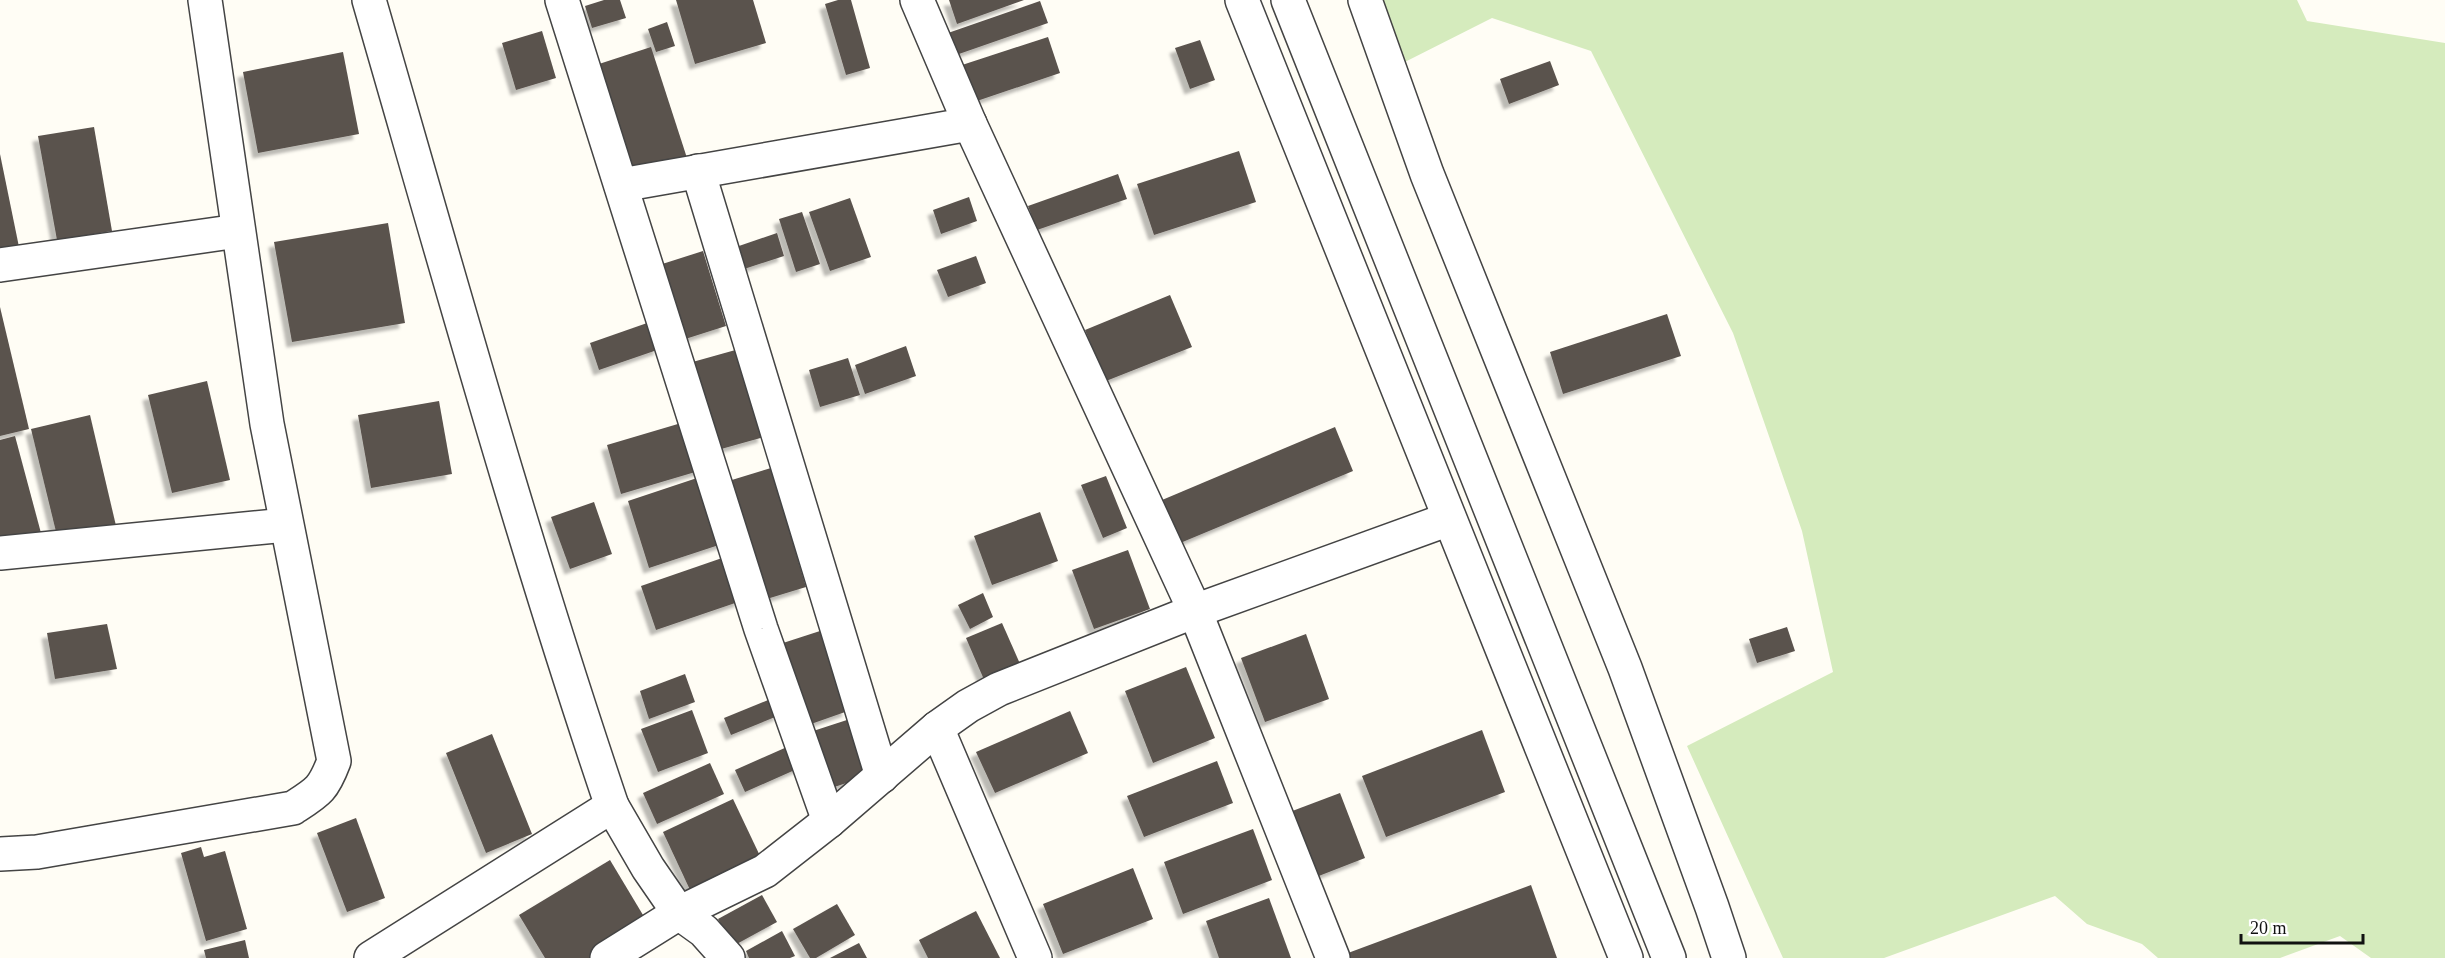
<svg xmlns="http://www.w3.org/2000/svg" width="2445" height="958" viewBox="0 0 2445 958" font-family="Georgia,serif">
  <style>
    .green { fill: #d5ebbd }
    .building { fill: #5a524d; filter: url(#shadow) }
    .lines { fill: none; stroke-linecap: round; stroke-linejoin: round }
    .minor-casing { stroke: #444; stroke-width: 36 }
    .tertiary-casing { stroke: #444; stroke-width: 36 }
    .minor { stroke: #fff; stroke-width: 33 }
    .tertiary { stroke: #fff; stroke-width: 33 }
  </style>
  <defs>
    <filter id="shadow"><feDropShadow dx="-5.5" dy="5.5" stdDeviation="1.5" flood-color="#0004"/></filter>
  </defs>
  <rect width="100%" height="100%" fill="#fffdf5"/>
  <polygon class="green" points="1380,0 2297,0 2307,21 2445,43 2445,958 2371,958 2340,936 2280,958 2158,958 2142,944 2087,924 2055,896 1884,958 1783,958 1687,746 1833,672 1802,531 1733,333 1591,51 1492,18 1389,70"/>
  <g class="building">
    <polygon points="604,0 620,0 626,18 592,28 585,6"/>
    <polygon points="676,0 753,0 766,43 695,64"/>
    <polygon points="838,0 851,0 870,68 846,75 825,4"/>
    <polygon points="949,0 1024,0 957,24"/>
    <polygon points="1040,1 1048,23 956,55 948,33"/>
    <polygon points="667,22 675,46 656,52 648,29"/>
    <polygon points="542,31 556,78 516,90 502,43"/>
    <polygon points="1048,37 1060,73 971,103 959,66"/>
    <polygon points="1200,40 1215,80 1190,89 1175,48"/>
    <polygon points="651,47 687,158 635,175 599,64"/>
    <polygon points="343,52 359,134 258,153 243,72"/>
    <polygon points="1550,61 1559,85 1509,104 1500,79"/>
    <polygon points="94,127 112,231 57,240 38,136"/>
    <polygon points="1239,151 1256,202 1154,235 1137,184"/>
    <polygon points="0,154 19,247 4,250 0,248"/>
    <polygon points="1118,174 1127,199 1037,230 1028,206"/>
    <polygon points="969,197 977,221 941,234 933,210"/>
    <polygon points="850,198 871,257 830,271 809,212"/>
    <polygon points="802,212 820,264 796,272 779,219"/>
    <polygon points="388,223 405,323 292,342 274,242"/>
    <polygon points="777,233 784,256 744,269 736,247"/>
    <polygon points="703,251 726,326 679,341 656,266"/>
    <polygon points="976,256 986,283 948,297 937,270"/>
    <polygon points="1170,295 1192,347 1106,381 1085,330"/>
    <polygon points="0,307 29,429 0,436"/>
    <polygon points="1667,314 1681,356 1563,394 1550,352"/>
    <polygon points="650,322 660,349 599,370 590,343"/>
    <polygon points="906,346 916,376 865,394 855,365"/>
    <polygon points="739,349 764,437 714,451 689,363"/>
    <polygon points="848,358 860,395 820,407 809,370"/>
    <polygon points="207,381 230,480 172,493 148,395"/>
    <polygon points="439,401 452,474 371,488 358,415"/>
    <polygon points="90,415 117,530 59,544 31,429"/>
    <polygon points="688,421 702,470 621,494 607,445"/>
    <polygon points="1335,427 1353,471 1173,546 1155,503"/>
    <polygon points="15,436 41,533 0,544 0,440"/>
    <polygon points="771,468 806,587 757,602 722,483"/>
    <polygon points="706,475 728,542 649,568 628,501"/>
    <polygon points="1106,476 1127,528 1103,538 1081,485"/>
    <polygon points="594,502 612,554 570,569 551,517"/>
    <polygon points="1040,512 1058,561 992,585 974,536"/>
    <polygon points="1128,550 1150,609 1094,629 1072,570"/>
    <polygon points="725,557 741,601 656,630 641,586"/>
    <polygon points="983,593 993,617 970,629 958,605"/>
    <polygon points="1002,623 1021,666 985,682 966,638"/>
    <polygon points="107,624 117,669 55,679 47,633"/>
    <polygon points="1787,627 1795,651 1757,663 1749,639"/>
    <polygon points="820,631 848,711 811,724 783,643"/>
    <polygon points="1306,634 1329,699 1265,722 1241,658"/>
    <polygon points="1186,667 1215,738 1153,763 1125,691"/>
    <polygon points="685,674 695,702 649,719 640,691"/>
    <polygon points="773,698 780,715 731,735 724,718"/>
    <polygon points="692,710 708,753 658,772 641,729"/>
    <polygon points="1070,711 1088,753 995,793 976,752"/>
    <polygon points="850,719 868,776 825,790 807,733"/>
    <polygon points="1482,730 1505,792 1386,837 1362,776"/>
    <polygon points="492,734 532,834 486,853 446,753"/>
    <polygon points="796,743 806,765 745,792 735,770"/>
    <polygon points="1217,761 1233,803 1144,837 1127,796"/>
    <polygon points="710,763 724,794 657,824 643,793"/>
    <polygon points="1340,793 1365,858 1311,879 1287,813"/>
    <polygon points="733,799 761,858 691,892 663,832"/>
    <polygon points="356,818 385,898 347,912 317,833"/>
    <polygon points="1253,829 1272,880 1183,914 1164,862"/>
    <polygon points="201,847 204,857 225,851 247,929 206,941 181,853"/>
    <polygon points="610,860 649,925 595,958 545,958 519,915"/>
    <polygon points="1133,868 1153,919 1063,954 1043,904"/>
    <polygon points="1531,885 1557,958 1350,958 1348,953"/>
    <polygon points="762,895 777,922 733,946 718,919"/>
    <polygon points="1269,898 1291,958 1219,958 1206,921"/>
    <polygon points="837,904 855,935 816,958 810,958 793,929"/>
    <polygon points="976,911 1000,958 928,958 919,940"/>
    <polygon points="782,931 795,956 790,958 749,958 746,951"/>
    <polygon points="245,940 249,958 206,958 204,950"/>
    <polygon points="859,943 867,958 830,958"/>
  </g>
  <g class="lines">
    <g class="minor-casing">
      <g id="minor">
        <path d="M369,0C447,269 522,540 612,806L371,958"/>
        <polyline points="562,0 761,629 829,821"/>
        <polyline points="917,0 970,124 1195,611 1333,958"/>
        <polyline points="698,171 882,776"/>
        <polyline points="621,185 970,124"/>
        <polyline points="0,265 238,231"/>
        <polyline points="0,553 286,525"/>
        <polyline points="937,728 1035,958"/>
        <polyline points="612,806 648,868 679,913 704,931 728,958"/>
        <path d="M0,854L37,852L293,808C318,792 323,790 334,761L267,424L205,0"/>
        <polyline points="607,958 679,913 765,871 829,821 937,728 968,706 999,689 1195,611 1449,519"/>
      </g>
    </g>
    <g class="tertiary-casing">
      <g id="tertiary">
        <polyline points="1242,0 1626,958"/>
        <polyline points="1288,0 1669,958"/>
        <polyline points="1365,0 1427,174 1625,668 1712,907 1729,958"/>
      </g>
    </g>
    <use href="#minor" class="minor"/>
    <use href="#tertiary" class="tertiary"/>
  </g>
  <path d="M2241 934v9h122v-9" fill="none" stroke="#111111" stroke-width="3"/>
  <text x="2250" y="934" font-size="18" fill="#111111" stroke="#ffffff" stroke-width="4.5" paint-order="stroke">20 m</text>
</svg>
